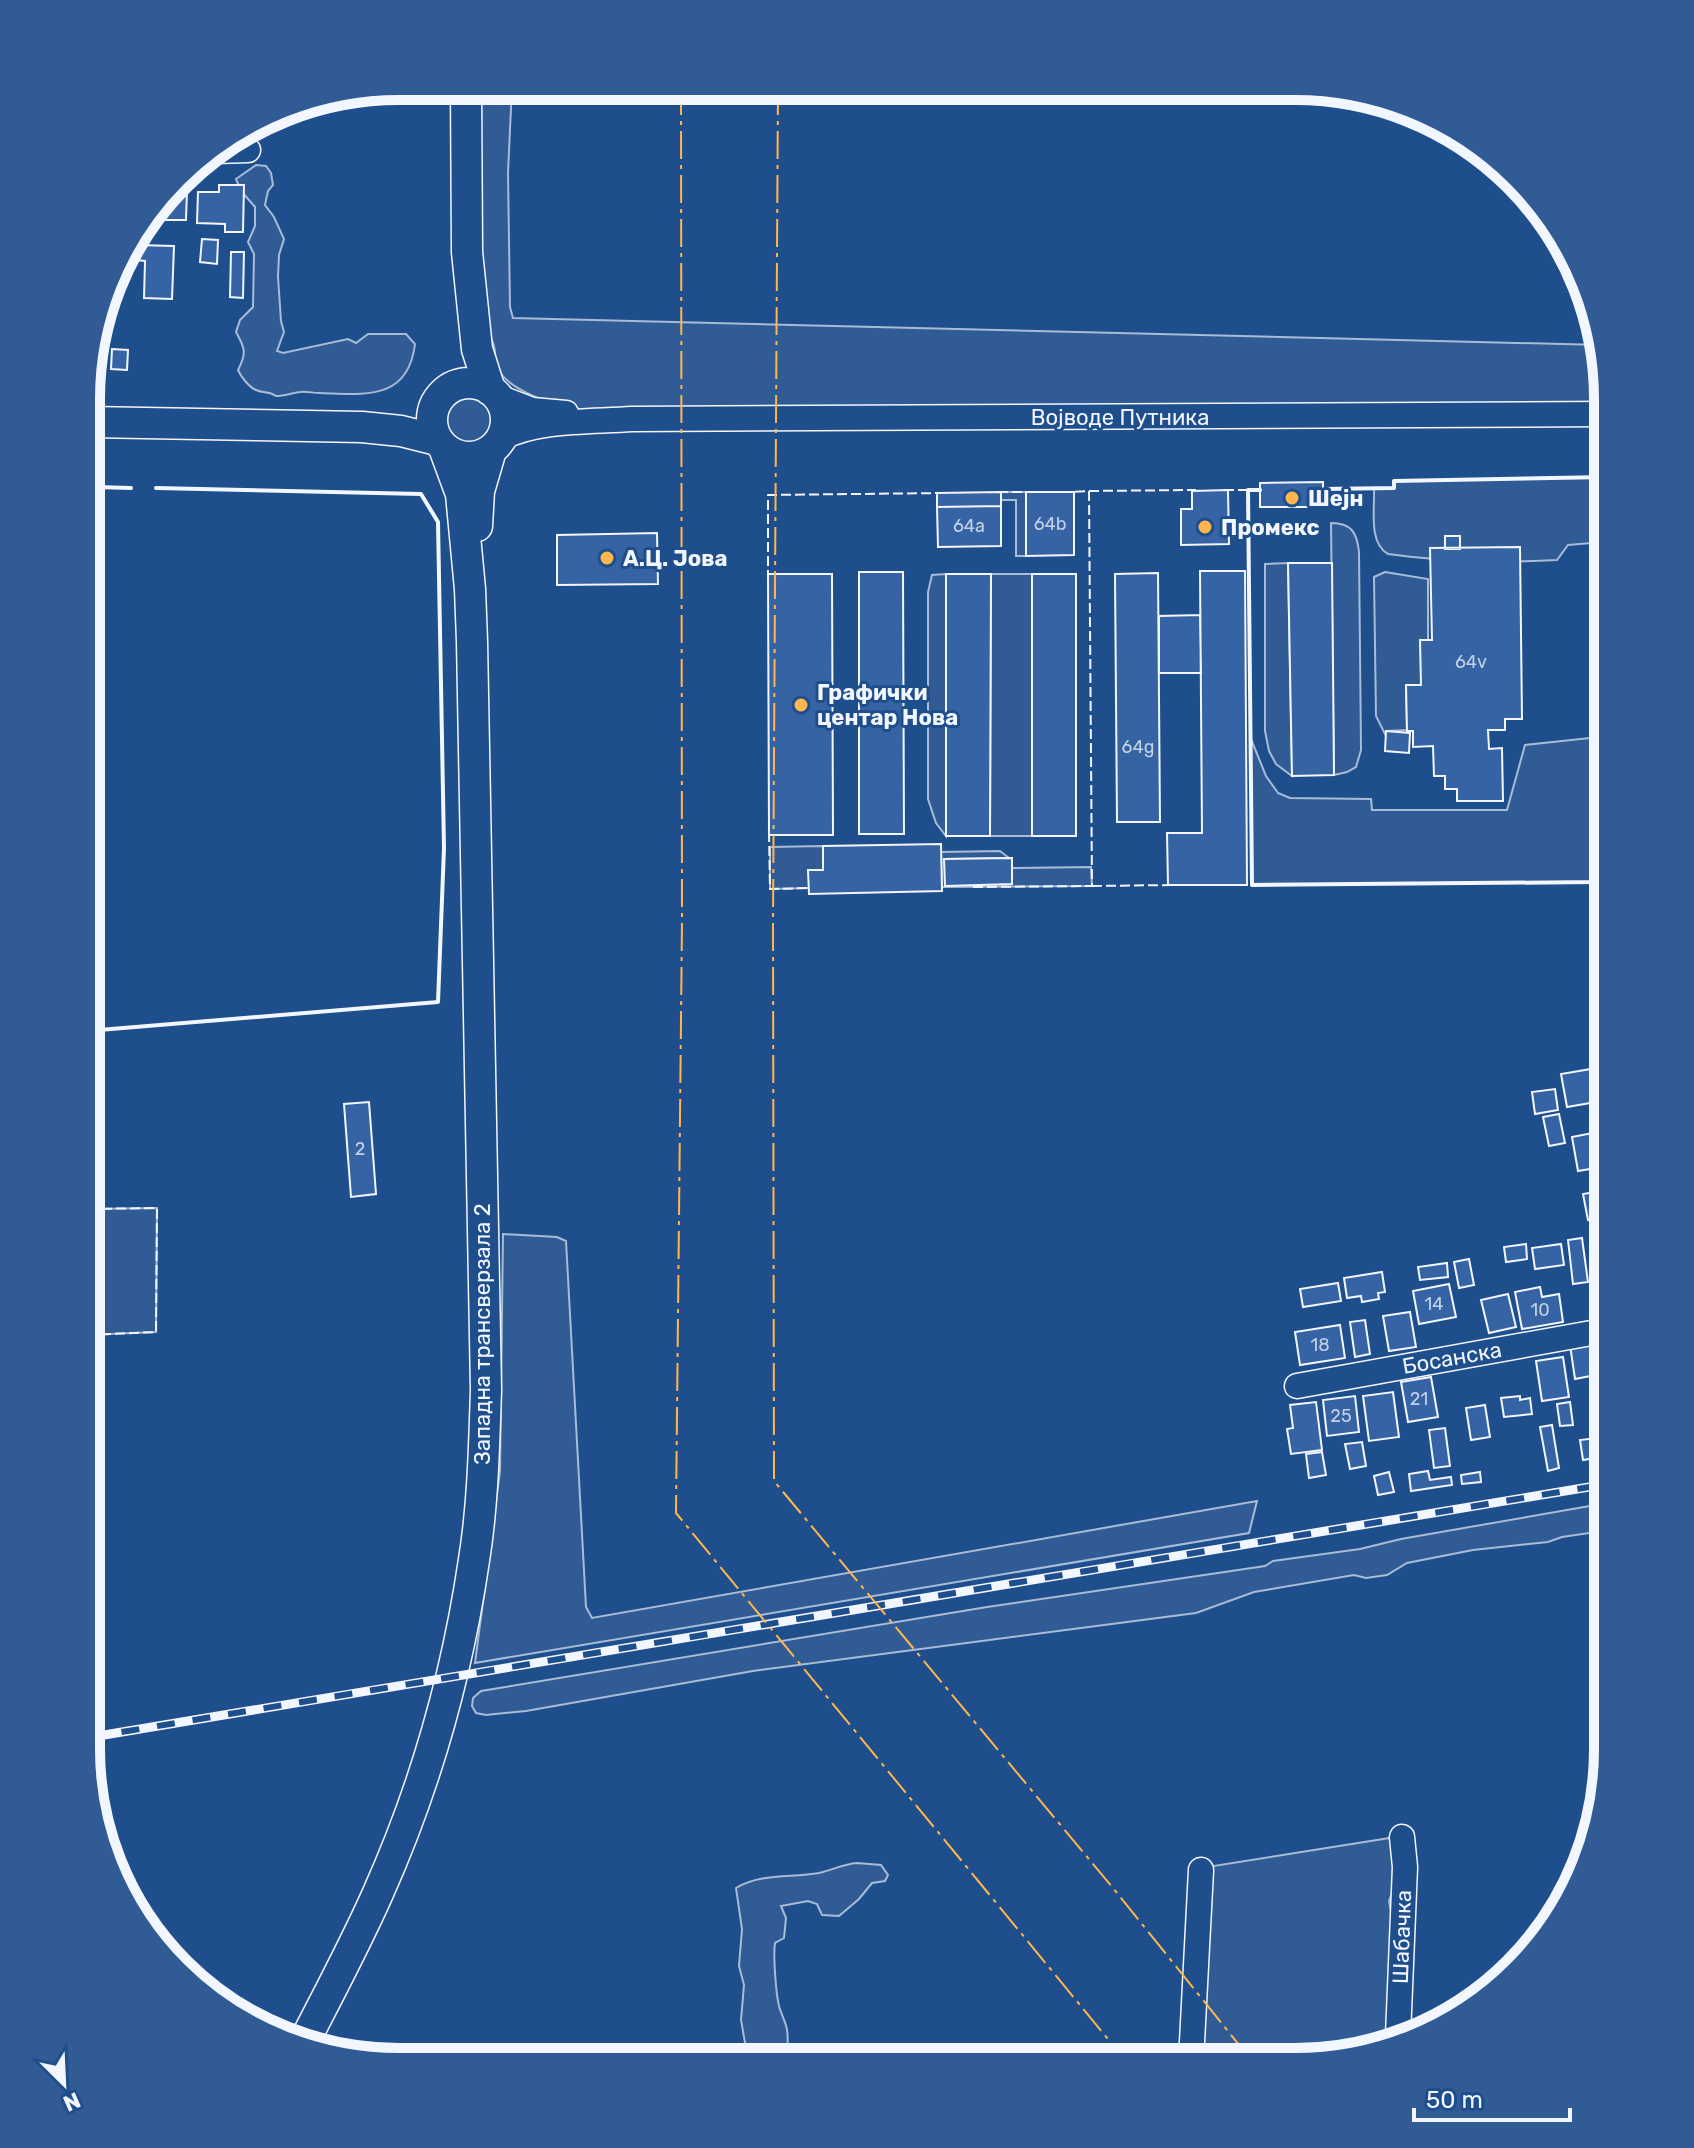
<svg xmlns="http://www.w3.org/2000/svg" width="1694" height="2148" font-family="Rubik,sans-serif">
<style>
.green{fill:#305b95;stroke:#a8bbd7;stroke-width:2}
.building{fill:#3563a3;stroke:#f2f6ff;stroke-width:2}
.lines{fill:none;stroke-linecap:round;stroke-linejoin:round}
.minor-casing{stroke:#f2f6ff;stroke-width:27}
.major-casing{stroke:#f2f6ff;stroke-width:33}
.minor{stroke:#1f4e8c;stroke-width:24}
.major{stroke:#1f4e8c;stroke-width:30}
.rail-casing{stroke:#f2f6ff;stroke-width:9}
.rail{stroke:#1f4e8c;stroke-width:6;stroke-dasharray:18;stroke-linecap:butt}
.fence{stroke:#f2f6ff;stroke-width:2;stroke-dasharray:10 4;stroke-linecap:butt}
.wall{stroke:#f2f6ff;stroke-width:4}
.power{stroke:#ffb74d;stroke-width:2;stroke-dasharray:28 6 4 6;stroke-linecap:butt}
.poi-dot{fill:#ffb74d;stroke:#1f4e8c;stroke-width:3}
.labels{text-anchor:middle;dominant-baseline:central;stroke-width:6;stroke-linejoin:round;paint-order:stroke}
.number-label{font-size:18px;fill:#c3d1e8}
.street-label{font-size:22px;fill:#f2f6ff;stroke:#1f4e8c}
.poi-label{font-size:22px;font-weight:bold;fill:#f2f6ff;stroke:#1f4e8c;text-anchor:start}
.rim{fill:none;stroke:#f2f6ff;stroke-width:10}
</style>
<rect width="100%" height="100%" fill="#1f4e8c"/>
<path class="green" d="M 477,86 L 512,86 L 508,173 L 510,307 L 513,318 L 1601,345 L 1608,410 L 573,410 C 552,404 499,388 496,362 C 494,345 496,343 483,329 Z
M 256,165 L 266,166 L 271,173 L 273,185 L 268,191 L 265,205 L 274,217 L 284,239 L 279,255 L 278,277 L 281,321 L 284,332 L 277,351 L 283,353 L 348,339 L 356,343 L 368,334 L 406,334 L 415,344 C 408,402 363,394 319,393 C 313,393 306,391 300,392 C 291,393 285,396 276,396 C 268,390 264,394 256,390 C 249,387 241,377 238,370 C 247,353 245,348 236,332 L 240,320 L 253,307 L 254,254 L 248,242 L 255,226 L 255,207 L 241,191 L 236,179 Z
M446 421a23 23 0 1 1 46 0a23 23 0 1 1-46 0Z
M 1607,477 L 1608,546 L 1603,556 L 1603,542 L 1568,545 L 1557,560 C 1501,563 1444,562 1388,554 C 1368,543 1375,508 1374,488 L 1394,488 L 1394,481 Z
M 1001,492 L 1026,492 L 1026,556 L 1016,556 L 1016,500 L 1001,500 Z
M 1331,523 C 1351,523 1357,532 1359,552 L 1361,750 L 1356,767 L 1347,772 L 1334,775 Z
M 1288,563 L 1292,776 L 1276,764 L 1269,751 L 1265,731 L 1265,564 Z
M 1385,572 L 1428,579 L 1428,640 L 1421,685 L 1406,685 L 1407,730 L 1387,731 L 1386,736 L 1376,716 L 1374,577 Z
M 946,574 L 946,836 L 936,823 L 928,799 L 928,592 L 932,575 Z
M 991,574 L 1032,574 L 1032,836 L 990,836 Z
M 1608,736 L 1608,764 L 1596,882 L 1252,885 L 1251,739 L 1266,776 L 1278,793 L 1290,798 L 1371,799 L 1372,810 L 1507,810 L 1525,745 Z
M 823,846 L 823,870 L 809,870 L 809,888 L 770,889 L 770,847 Z
M 1000,851 L 1009,858 L 945,859 L 945,885 L 1012,884 L 1012,868 L 1091,867 L 1092,886 L 942,887 L 941,852 Z
M 157,1208 L 156,1332 L 87,1335 L 87,1209 Z
M 503,1234 L 557,1237 L 566,1241 L 586,1607 L 592,1618 L 1257,1501 L 1249,1533 L 475,1663 L 500,1471 Z
M 1607,1503 L 1607,1530 L 1603,1531 L 1562,1537 L 1548,1542 L 1473,1550 L 1407,1563 L 1387,1575 L 1366,1578 L 1354,1575 L 1254,1592 L 1196,1613 L 753,1671 L 526,1711 L 486,1715 L 476,1713 L 472,1706 L 473,1698 L 481,1691 L 987,1607 L 1265,1566 L 1273,1561 L 1360,1549 L 1401,1539 Z
M 1396,1837 L 1395,1885 L 1389,1901 L 1394,1928 L 1390,2039 L 1315,2061 L 1198,2061 L 1207,1867 Z
M 857,1863 L 881,1865 L 888,1875 L 885,1881 L 872,1883 L 859,1899 L 839,1916 L 822,1915 L 817,1904 L 808,1901 L 781,1906 L 786,1918 L 784,1938 L 775,1943 C 773,1955 776,1994 779,2006 C 781,2014 786,2022 787,2030 C 789,2041 786,2050 789,2061 L 743,2061 L 747,2054 L 741,2020 L 744,1985 L 739,1966 L 742,1929 L 736,1888 C 761,1873 791,1878 819,1873 C 833,1870 843,1864 857,1863 Z"/>
<path class="building" d="M 219,185 L 244,185 L 243,232 L 225,232 L 225,224 L 197,223 L 198,192 L 219,192 Z
M 170,191 L 187,191 L 186,220 L 147,220 Z
M 202,239 L 218,240 L 217,264 L 200,262 Z
M 137,245 L 174,246 L 172,299 L 144,298 L 145,261 L 136,260 Z
M 231,252 L 244,252 L 243,298 L 230,297 Z
M 112,349 L 128,350 L 127,370 L 111,369 Z
M 1323,482 L 1323,507 L 1260,507 L 1260,483 Z
M 1228,490 L 1229,544 L 1181,545 L 1181,509 L 1192,509 L 1192,491 Z
M 1001,492 L 1001,506 L 937,507 L 937,493 Z
M 1026,492 L 1074,492 L 1074,555 L 1026,556 Z
M 1001,506 L 1001,546 L 938,547 L 937,507 Z
M 657,533 L 658,584 L 557,585 L 557,535 Z
M 1445,536 L 1460,536 L 1460,549 L 1445,549 Z
M 1520,547 L 1522,719 L 1505,719 L 1505,730 L 1488,730 L 1489,749 L 1502,748 L 1503,801 L 1457,801 L 1457,789 L 1445,789 L 1445,776 L 1434,776 L 1433,746 L 1413,747 L 1413,731 L 1407,731 L 1406,685 L 1421,685 L 1420,640 L 1432,640 L 1430,548 Z
M 1288,563 L 1332,563 L 1334,775 L 1292,776 Z
M 1200,571 L 1245,571 L 1247,885 L 1168,885 L 1167,833 L 1202,833 Z
M 859,572 L 903,572 L 904,834 L 859,834 Z
M 1158,573 L 1160,822 L 1117,822 L 1115,574 Z
M 768,574 L 832,574 L 833,835 L 769,835 Z
M 946,574 L 991,574 L 990,836 L 946,836 Z
M 1032,574 L 1076,574 L 1076,836 L 1032,836 Z
M 1200,615 L 1201,673 L 1159,673 L 1159,616 Z
M 1386,731 L 1410,733 L 1409,753 L 1385,751 Z
M 941,844 L 942,891 L 809,894 L 808,870 L 823,870 L 823,846 Z
M 1012,858 L 1012,884 L 945,886 L 944,859 Z
M 1597,1068 L 1602,1101 L 1567,1107 L 1561,1074 Z
M 1555,1089 L 1558,1110 L 1535,1114 L 1532,1092 Z
M 369,1102 L 376,1194 L 351,1197 L 344,1104 Z
M 1559,1114 L 1565,1143 L 1549,1146 L 1543,1117 Z
M 1608,1130 L 1608,1166 L 1578,1171 L 1572,1137 Z
M 1608,1190 L 1608,1217 L 1588,1220 L 1583,1194 Z
M 1582,1238 L 1588,1282 L 1573,1284 L 1568,1240 Z
M 1526,1244 L 1527,1259 L 1506,1262 L 1504,1247 Z
M 1561,1244 L 1564,1265 L 1535,1269 L 1532,1248 Z
M 1469,1259 L 1474,1285 L 1459,1288 L 1454,1262 Z
M 1447,1263 L 1448,1277 L 1420,1280 L 1418,1267 Z
M 1382,1272 L 1385,1292 L 1378,1293 L 1379,1299 L 1362,1302 L 1361,1296 L 1347,1298 L 1344,1278 Z
M 1608,1276 L 1608,1291 L 1598,1293 L 1596,1277 Z
M 1338,1283 L 1341,1301 L 1303,1307 L 1300,1289 Z
M 1449,1284 L 1456,1317 L 1419,1324 L 1413,1291 Z
M 1540,1287 L 1542,1297 L 1559,1294 L 1563,1322 L 1522,1329 L 1515,1292 Z
M 1508,1294 L 1516,1327 L 1489,1333 L 1481,1300 Z
M 1410,1312 L 1416,1347 L 1389,1351 L 1383,1316 Z
M 1365,1320 L 1370,1354 L 1355,1357 L 1350,1322 Z
M 1340,1325 L 1345,1358 L 1300,1365 L 1295,1332 Z
M 1601,1340 L 1606,1373 L 1575,1379 L 1570,1345 Z
M 1563,1357 L 1569,1397 L 1542,1401 L 1536,1361 Z
M 1431,1377 L 1438,1417 L 1408,1422 L 1401,1382 Z
M 1393,1392 L 1399,1437 L 1369,1441 L 1363,1396 Z
M 1355,1396 L 1359,1432 L 1327,1436 L 1323,1400 Z
M 1520,1396 L 1520,1400 L 1530,1398 L 1532,1414 L 1504,1417 L 1501,1398 Z
M 1316,1402 L 1322,1450 L 1291,1454 L 1287,1429 L 1293,1428 L 1290,1405 Z
M 1570,1402 L 1573,1425 L 1560,1426 L 1557,1404 Z
M 1485,1405 L 1490,1437 L 1471,1440 L 1466,1408 Z
M 1552,1425 L 1559,1468 L 1548,1471 L 1540,1427 Z
M 1445,1428 L 1450,1466 L 1434,1468 L 1429,1430 Z
M 1596,1438 L 1597,1446 L 1606,1445 L 1607,1456 L 1583,1460 L 1580,1440 Z
M 1362,1442 L 1366,1466 L 1350,1469 L 1345,1444 Z
M 1322,1452 L 1326,1475 L 1309,1478 L 1306,1454 Z
M 1428,1471 L 1430,1480 L 1451,1477 L 1452,1485 L 1411,1491 L 1409,1474 Z
M 1389,1472 L 1394,1492 L 1378,1495 L 1374,1476 Z
M 1480,1472 L 1481,1482 L 1462,1484 L 1461,1475 Z"/>
<g class="lines">
<defs>
<path id="minor" d="M 215,151 L 248,150
M 496,396 L 532,410 L 566,413
M 501,438 C 540,419 589,422 632,419 L 1608,414
M 1608,923 L 1608,876
M 1297,1386 L 1608,1330
M 1398,2036 L 1405,1867 L 1402,1837
M 1191,2061 L 1201,1870"/>
<path id="major" d="M 466,86 L 467,252 L 477,349 L 490,390
M432 420a37 37 0 1 1 74 0a37 37 0 1 1-74 0Z
M 89,422 L 362,427 L 401,431 L 437,440
M 477,526 L 479,491 L 491,450
M 302,2046 C 328,1995 355,1945 378,1893 C 425,1788 457,1675 474,1560 C 483,1504 484,1447 486,1390 L 472,641 L 470,589 L 461,494 L 444,448"/>
</defs>
<use href="#minor" class="minor-casing"/>
<use href="#major" class="major-casing"/>
<use href="#minor" class="minor"/>
<use href="#major" class="major"/>
<defs>
<path id="rail" d="M 86,1738 L 1607,1484"/>
</defs>
<use href="#rail" class="rail-casing"/>
<use href="#rail" class="rail"/>
<path class="fence" d="M 1224,490 L 1248,490
M 1089,491 L 1196,490
M 998,492 L 1030,492
M 768,580 L 768,495 L 942,493
M 769,832 L 770,889 L 809,888
M 1092,886 L 1172,885
M 973,887 L 1092,886 L 1089,491 L 1070,492
M 87,1335 L 156,1332 L 157,1208 L 87,1209"/>
<path class="wall" d="M 96,487 L 131,488
M 1323,489 L 1394,488 L 1394,481 L 1607,477 L 1608,499
M 1260,490 L 1248,490 L 1252,885 L 1596,882 L 1608,764
M 1608,591 C 1602,577 1601,560 1608,546
M 1608,731 L 1605,704 L 1608,700
M 87,1031 L 438,1002 L 444,848 L 438,522 L 421,494 L 156,488"/>
<path class="power" d="M 681,87 L 682,921 L 676,1513 L 1126,2061
M 778,87 L 773,923 L 774,1481 L 1113,1888 L 1252,2061"/>
</g>
<g class="poi-dot">
<circle cx="1292" cy="498" r="8"/>
<circle cx="1205" cy="527" r="8"/>
<circle cx="607" cy="558" r="8"/>
<circle cx="801" cy="705" r="8"/>
</g>
<g class="labels">
<g class="number-label">
<text x="1050" y="524">64b</text>
<text x="969" y="526">64a</text>
<text x="1471" y="662">64v</text>
<text x="1138" y="747">64g</text>
<text x="360" y="1149">2</text>
<text x="1434" y="1304">14</text>
<text x="1540" y="1310">10</text>
<text x="1320" y="1345">18</text>
<text x="1419" y="1399">21</text>
<text x="1341" y="1416">25</text>
</g>
<g class="street-label">
<text x="1120" y="417">Војводе Путника</text>
<text transform="translate(482 1334) rotate(-90)">Западна трансверзала 2</text>
<text transform="translate(1452 1358) rotate(-10)">Босанска</text>
<text transform="translate(1402 1937) rotate(-88)">Шабачка</text>
</g>
<g class="poi-label">
<text x="1308" y="498">Шејн</text>
<text x="1221" y="527">Промекс</text>
<text x="623" y="558">А.Ц. Јова</text>
<text x="817" y="692">Графички<tspan x="817" dy="25">центар Нова</tspan></text>
</g>
</g>
<path d="M0 0H1694V2148H0ZM399 100H1295A299 299 0 0 1 1594 399V1749A299 299 0 0 1 1295 2048H399A299 299 0 0 1 100 1749V399A299 299 0 0 1 399 100Z" fill="#305b95" fill-rule="evenodd"/>
<path class="rim" d="M399 100H1295A299 299 0 0 1 1594 399V1749A299 299 0 0 1 1295 2048H399A299 299 0 0 1 100 1749V399A299 299 0 0 1 399 100Z"/>
<g transform="translate(64 2084) rotate(156)" stroke="#1f4e8c" stroke-width="6" paint-order="stroke">
<path d="M0-6L14 30L0 20L-14 30Z" fill="#f2f6ff"/>
<text y="-12" font-size="22" font-weight="bold" text-anchor="middle" fill="#f2f6ff">N</text>
</g>
<path d="M1414 2108v12h156v-12" fill="none" stroke="#f2f6ff" stroke-width="4"/>
<text x="1426" y="2108" font-size="24" fill="#f2f6ff" stroke="#1f4e8c" stroke-width="6" paint-order="stroke">50 m</text>
</svg>
